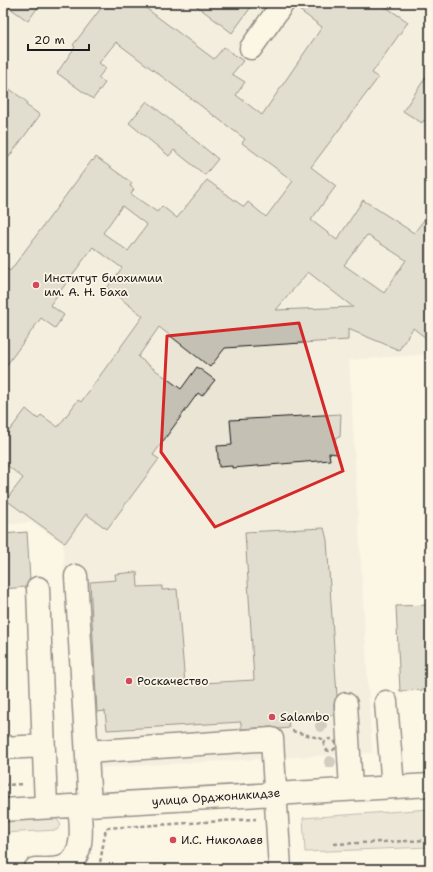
<svg xmlns="http://www.w3.org/2000/svg" width="433" height="872" font-family="'Shantell Sans',sans-serif">
<style>
.built{fill:#ebe5d6}
.green{fill:#dbd5c8;stroke:#7c7872}
.building{fill:#c4c0b3;stroke:#1c1c1c;fill-rule:evenodd}
.lines{fill:none;stroke-linecap:round;stroke-linejoin:round}
.minor-casing{stroke:#1c1c1c;stroke-width:25}
.path{stroke:#1c1c1c;stroke-width:2.5;stroke-dasharray:4 3;stroke-linecap:butt}
.minor{stroke:#fcf5e5;stroke-width:22}
.tree{fill:#a09c93}
.marked{fill:none;stroke:#d62828;stroke-width:3;stroke-linejoin:round}
.poi-dot{fill:#d1495b;stroke:#fcf5e5;stroke-width:1.5}
.labels{text-anchor:middle;dominant-baseline:central;stroke-width:3.5;stroke-linejoin:round;paint-order:stroke}
.poi-label{font-size:12px;fill:#1c1c1c;stroke:#fcf5e5;text-anchor:start}
.street-label{font-size:12px;fill:#1c1c1c;stroke:#fcf5e5}
</style>
<rect width="100%" height="100%" fill="#fcf5e5"/>
<filter id="ink" filterUnits="userSpaceOnUse"><feTurbulence type="fractalNoise" baseFrequency=".025" numOctaves="2"/><feDisplacementMap in="SourceGraphic" scale="8" xChannelSelector="R" yChannelSelector="G"/><feConvolveMatrix kernelMatrix="1 2 1 2 8 2 1 2 1" color-interpolation-filters="sRGB"/></filter>
<g filter="url(#ink)">
<path class="built" d="M 3,3 L 430,3 L 430,354 L 349,360 L 372,753 L 74,769 L 63,543 L 31,522 L 3,525 Z"/>
<path class="green" d="M 430,809 L 430,847 L 305,852 L 303,818 Z
M 56,818 L 61,825 L 57,830 L 3,833 L 3,821 Z"/>
<path class="building" d="M 3,3 L 41,3 L 28,21 Z
M 105,3 L 139,3 L 214,59 L 224,47 L 243,61 L 232,74 L 245,82 L 236,95 L 262,115 L 322,27 L 295,7 L 295,3 L 380,3 L 408,22 L 372,73 L 378,78 L 311,167 L 336,186 L 311,220 L 337,240 L 363,200 L 414,233 L 430,212 L 430,341 L 413,328 L 399,350 L 348,329 L 348,340 L 225,348 L 210,367 L 159,327 L 138,357 L 181,389 L 197,367 L 215,380 L 202,396 L 198,393 L 153,455 L 159,459 L 107,529 L 86,514 L 65,543 L 6,500 L 23,478 L 3,462 L 3,439 L 26,409 L 38,419 L 41,415 L 58,427 L 78,400 L 81,402 L 143,316 L 107,288 L 122,268 L 93,247 L 50,305 L 64,315 L 55,328 L 41,318 L 3,370 L 3,266 L 10,271 L 92,160 L 93,161 L 96,157 L 132,183 L 130,186 L 134,189 L 131,194 L 157,212 L 162,206 L 177,218 L 207,180 L 244,207 L 248,202 L 266,217 L 293,181 L 242,143 L 245,139 L 116,42 L 99,63 L 106,68 L 98,78 L 105,83 L 93,99 L 57,73 L 75,47 L 73,45 ZM 122,206 L 147,225 L 128,251 L 103,233 ZM 367,235 L 406,260 L 384,293 L 344,265 ZM 308,272 L 353,307 L 276,310 Z
M 193,3 L 254,3 L 232,33 Z
M 430,71 L 430,124 L 424,120 L 422,123 L 403,111 Z
M 3,84 L 27,102 L 26,105 L 40,115 L 3,165 Z
M 147,101 L 218,159 L 205,175 L 174,150 L 169,156 L 129,123 Z
M 341,414 L 340,437 L 335,438 L 337,454 L 329,453 L 330,460 L 232,468 L 232,466 L 219,467 L 217,446 L 232,445 L 230,420 Z
M 324,528 L 327,540 L 337,696 L 334,704 L 334,715 L 288,718 L 289,728 L 278,729 L 271,727 L 241,729 L 241,722 L 107,730 L 105,711 L 97,712 L 90,582 L 116,580 L 115,574 L 137,572 L 138,587 L 162,586 L 162,590 L 177,589 L 185,684 L 254,680 L 245,532 Z
M 27,532 L 30,579 L 26,587 L 3,589 L 3,534 Z
M 430,605 L 430,690 L 400,691 L 396,606 Z"/>
<g class="lines">
<defs>
<path id="minor" d="M 251,48 L 283,3
M 76,576 L 90,805
M 38,588 L 46,807
M 386,702 L 393,787
M 346,704 L 351,789
M 3,748 L 43,746
M 87,752 L 272,739 L 280,869
M 3,810 L 430,785
M 35,869 C 43,869 55,870 63,867 C 86,859 81,824 79,806"/>
</defs>
<use href="#minor" class="minor-casing"/>
<path class="path" d="M 292,731 L 326,740
M324 745a6 6 0 1 1 12 0a6 6 0 1 1-12 0Z
M 3,785 L 24,784
M 334,844 L 430,840
M 99,869 L 106,828 L 256,819"/>
<use href="#minor" class="minor"/>
</g>
<g class="tree">
<circle cx="321" cy="726" r="6"/>
<circle cx="330" cy="762" r="6"/>
</g>
</g>
<path d="M0 0H433V872H0ZM 299,323 L 343,471 L 215,527 L 161,452 L 167,336 Z" fill="#fcf5e5" fill-opacity=".55" fill-rule="evenodd"/>
<path class="marked" d="M 299,323 L 343,471 L 215,527 L 161,452 L 167,336 Z"/>
<g class="poi-dot">
<circle cx="36" cy="285" r="4"/>
<circle cx="129" cy="681" r="4"/>
<circle cx="272" cy="717" r="4"/>
<circle cx="173" cy="840" r="4"/>
</g>
<g class="labels">
<g class="poi-label">
<text x="44" y="278">Институт биохимии<tspan x="44" dy="14">им. А. Н. Баха</tspan></text>
<text x="137" y="681">Роскачество</text>
<text x="280" y="717">Salambo</text>
<text x="181" y="840">И.С. Николаев</text>
</g>
<g class="street-label">
<text transform="translate(216 797) rotate(-4)">улица Орджоникидзе</text>
</g>
</g>
<rect width="433" height="872" fill="none" stroke="#fcf5e5" stroke-width="16"/>
<rect x="8" y="8" width="417" height="856" fill="none" stroke="#1c1c1c" stroke-width="1.5" filter="url(#ink)"/>
<path d="M28 44v6h61v-6" fill="none" stroke="#1c1c1c" stroke-width="2"/>
<text x="34" y="44" font-size="12" fill="#1c1c1c" stroke="#fcf5e5" stroke-width="3" paint-order="stroke">20 m</text>
</svg>
